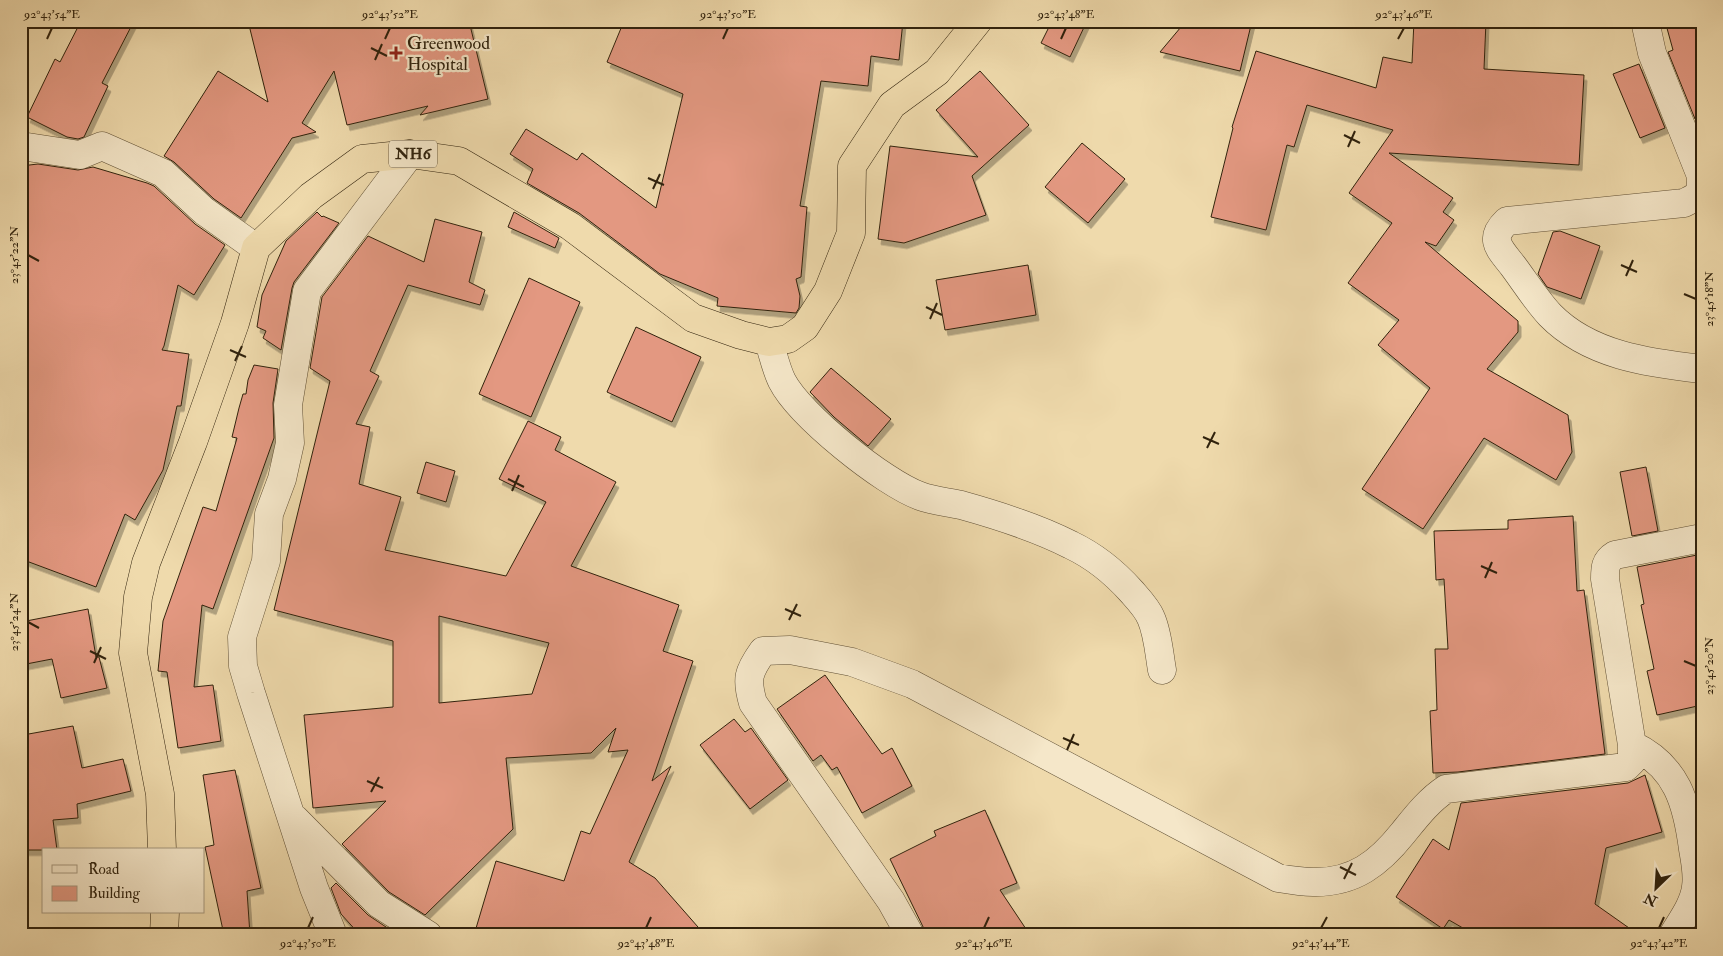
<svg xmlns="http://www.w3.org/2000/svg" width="1723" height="956" font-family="'IM FELL Double Pica',serif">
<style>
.building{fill:#e39881;stroke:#30220d;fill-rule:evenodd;filter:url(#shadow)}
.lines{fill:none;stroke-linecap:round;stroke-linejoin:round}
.minor-casing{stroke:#605035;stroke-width:29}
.highway-casing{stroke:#30220d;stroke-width:29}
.minor{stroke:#f5e7c9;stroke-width:28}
.highway{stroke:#efdaac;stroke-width:28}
.ticks{fill:none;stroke:#30220d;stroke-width:2}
.poi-dot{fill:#8f2418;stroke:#f5e7c9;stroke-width:2}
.labels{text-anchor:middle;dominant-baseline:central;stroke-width:4.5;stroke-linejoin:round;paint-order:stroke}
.shield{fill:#f5e7c9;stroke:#6b5d45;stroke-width:1}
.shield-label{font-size:16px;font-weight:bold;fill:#30220d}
.poi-label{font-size:18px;fill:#30220d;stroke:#f5e7c9;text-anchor:start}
.neatline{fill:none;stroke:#30220d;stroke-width:2}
.ticks-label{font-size:12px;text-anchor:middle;fill:#30220d}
</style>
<defs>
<filter id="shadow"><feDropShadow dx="3" dy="5.5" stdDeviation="0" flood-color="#0004"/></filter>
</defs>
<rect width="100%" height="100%" fill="#efdaac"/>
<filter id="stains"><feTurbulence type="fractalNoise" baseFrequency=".004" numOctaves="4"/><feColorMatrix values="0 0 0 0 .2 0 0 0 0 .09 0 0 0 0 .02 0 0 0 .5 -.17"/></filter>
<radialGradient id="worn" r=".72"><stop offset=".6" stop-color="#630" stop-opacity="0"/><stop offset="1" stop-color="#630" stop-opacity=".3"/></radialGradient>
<path class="building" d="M 81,21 L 134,21 L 102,83 L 108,86 L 84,137 L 78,139 L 67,137 L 27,117 L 55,59 L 60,62 Z
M 248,21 L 469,21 L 488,99 L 420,115 L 428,106 L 347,125 L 334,71 L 302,123 L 316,132 L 292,138 L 241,218 L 214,199 L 174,162 L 164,156 L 218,71 L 268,102 Z
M 624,21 L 903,21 L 899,60 L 871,56 L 868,86 L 821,81 L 800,206 L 807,207 L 801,277 L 796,279 L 800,296 L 799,308 L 796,313 L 717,306 L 718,298 L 660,274 L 579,213 L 527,183 L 533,169 L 510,154 L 526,129 L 577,160 L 582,153 L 656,208 L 683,94 L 607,62 Z
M 1052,21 L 1087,21 L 1070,57 L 1041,43 Z
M 1186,21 L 1252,21 L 1240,71 L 1160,52 Z
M 1414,21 L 1486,21 L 1484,69 L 1584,75 L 1579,165 L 1389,153 L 1453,198 L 1443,212 L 1454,220 L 1436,246 L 1425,242 L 1518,321 L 1518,332 L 1487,369 L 1568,415 L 1572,452 L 1556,480 L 1484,438 L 1423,529 L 1362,489 L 1430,388 L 1378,345 L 1399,320 L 1348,283 L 1392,223 L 1349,193 L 1393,130 L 1307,105 L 1294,147 L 1287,145 L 1266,230 L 1211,217 L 1233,128 L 1232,127 L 1256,51 L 1376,88 L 1383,57 L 1412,63 Z
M 1665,21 L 1702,21 L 1702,118 L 1695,119 L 1668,52 L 1673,50 Z
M 1639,64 L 1665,128 L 1640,138 L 1613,74 Z
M 980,71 L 1029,125 L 972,176 L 986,215 L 904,243 L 878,239 L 890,146 L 978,157 L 936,110 Z
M 1082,143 L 1125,179 L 1088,223 L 1045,187 Z
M 38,164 L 78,170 L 93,167 L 147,183 L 154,186 L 195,224 L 225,245 L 194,295 L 178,285 L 164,346 L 162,350 L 189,354 L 181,406 L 177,406 L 163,470 L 135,520 L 125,514 L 96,587 L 21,559 L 21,166 Z
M 317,212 L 322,217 L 323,216 L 339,223 L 294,282 L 292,288 L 281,350 L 263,338 L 266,331 L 257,327 L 262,295 L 286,241 Z
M 514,212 L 559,238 L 555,248 L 508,227 Z
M 435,219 L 482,232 L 469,282 L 485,290 L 480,305 L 408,285 L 370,371 L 379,376 L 356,424 L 370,427 L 359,484 L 401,497 L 385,550 L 506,576 L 546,502 L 499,479 L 528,421 L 561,437 L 555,450 L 616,482 L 571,566 L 679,605 L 663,651 L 693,661 L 652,781 L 671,766 L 629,862 L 655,878 L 705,935 L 474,935 L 496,861 L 564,881 L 581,831 L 590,834 L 628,750 L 608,752 L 616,728 L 591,753 L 506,758 L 513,829 L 425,915 L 389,892 L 342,844 L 386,801 L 313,808 L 304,715 L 393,707 L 393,641 L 274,610 L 330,381 L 310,368 L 322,297 L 368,236 L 424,262 ZM 439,616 L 549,643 L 532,694 L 439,703 Z
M 1560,231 L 1600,246 L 1581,299 L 1547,287 L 1538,274 L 1553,232 Z
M 1028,265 L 1036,315 L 945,330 L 936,280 Z
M 529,278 L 580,302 L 531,417 L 479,394 Z
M 636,327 L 701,357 L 672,422 L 607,392 Z
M 254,365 L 278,369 L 273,403 L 274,438 L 213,609 L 202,605 L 194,687 L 213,685 L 221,741 L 178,748 L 167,672 L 158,671 L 163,621 L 203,507 L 216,511 L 237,438 L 232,437 L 239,408 L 243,394 L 246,394 L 248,380 Z
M 831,368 L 891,419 L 868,446 L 834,417 L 810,392 Z
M 426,462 L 455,471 L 446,502 L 417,493 Z
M 1646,467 L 1658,531 L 1632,536 L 1620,472 Z
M 1573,516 L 1577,591 L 1584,590 L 1605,754 L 1458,772 L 1433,773 L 1430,711 L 1437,710 L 1435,649 L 1448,649 L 1444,579 L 1436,580 L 1434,531 L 1508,529 L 1508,520 Z
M 1702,554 L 1702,705 L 1657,715 L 1647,671 L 1654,669 L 1641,605 L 1644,604 L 1637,567 Z
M 88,609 L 96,657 L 99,657 L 107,688 L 61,698 L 52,659 L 21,665 L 21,622 Z
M 825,675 L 882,754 L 892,748 L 912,786 L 862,813 L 837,767 L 832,770 L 821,755 L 813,761 L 777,709 Z
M 734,719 L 745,732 L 751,728 L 788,780 L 750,809 L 700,745 Z
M 73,726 L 82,768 L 123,759 L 131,791 L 77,804 L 78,818 L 53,820 L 57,850 L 21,850 L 21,757 L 28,755 L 23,735 Z
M 235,770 L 261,888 L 247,891 L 250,935 L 224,935 L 205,847 L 214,845 L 203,775 Z
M 1645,775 L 1662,832 L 1606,848 L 1595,904 L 1639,935 L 1475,935 L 1449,920 L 1443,929 L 1396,897 L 1433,839 L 1449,850 L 1461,803 L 1628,783 Z
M 985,810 L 1017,883 L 1000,890 L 1030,935 L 927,935 L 890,859 L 936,836 L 934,831 Z
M 336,883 L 368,915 L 398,935 L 360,935 L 341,914 L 331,888 Z"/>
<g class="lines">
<defs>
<path id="minor" d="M 1645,21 L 1652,53 L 1701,176 C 1701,194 1700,195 1684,203 L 1507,221 C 1488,239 1499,248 1513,266 C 1525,282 1536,300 1550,315 C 1589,355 1648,363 1702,369
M 21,146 L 80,155 L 102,146 L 163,173 L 204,211 L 256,248
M 769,342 C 773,354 776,369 782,381 C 800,416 884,483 920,496 C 933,501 948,502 961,505 C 997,515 1038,528 1071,545 C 1094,556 1114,572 1131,591 C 1138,599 1147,608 1151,618 C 1158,634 1159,653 1162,670
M 1632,745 C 1677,766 1687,803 1693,849 C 1695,861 1698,874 1696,887 C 1694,904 1682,920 1673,935
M 295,819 L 379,904 L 428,935
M 333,935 L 314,888 L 251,693 L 243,666 L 242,637 L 266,561 L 269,514 L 282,479 L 290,443 L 288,405 L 307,291 L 410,154
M 910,935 L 891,901 L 753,703 C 746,679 748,672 763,651 L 790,650 L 852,662 L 912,684 L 1278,878 C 1290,880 1302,882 1313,882 C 1354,883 1379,863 1403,833 C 1416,817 1429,800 1446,789 L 1626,767 L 1632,761 L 1632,745 L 1605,579 C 1605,568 1605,561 1615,555 L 1702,538"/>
<path id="highway" d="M 162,850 L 160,794 L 133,653 L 138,597 L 146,563 L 193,442 L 235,323 L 256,248 L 311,196 L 362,159 L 410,154 L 459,161 L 570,226 L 693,318 L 741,335 L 769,342 L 788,339 L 805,327 L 828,291 L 851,233 L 852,166 L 892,105 L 937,72 L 978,21
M 164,935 L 165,912"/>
</defs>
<use href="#minor" class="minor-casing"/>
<use href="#highway" class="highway-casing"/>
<use href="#minor" class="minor"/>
<use href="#highway" class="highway"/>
</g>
<path class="ticks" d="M 47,39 L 52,28M 385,39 L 390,28M 723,39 L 728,28M 1061,39 L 1066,28M 1398,39 L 1404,28M 371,48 L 387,56M 375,60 L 382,44M 1344,135 L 1360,143M 1348,147 L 1355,131M 648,178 L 664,185M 653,189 L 660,174M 28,255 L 39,261M 1621,265 L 1637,272M 1626,276 L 1633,260M 1684,294 L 1696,299M 926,307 L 942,315M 930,319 L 937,303M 230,350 L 246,357M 235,361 L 242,346M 1203,437 L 1219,444M 1207,448 L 1215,432M 508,479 L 524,487M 512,491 L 519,475M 1481,566 L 1497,573M 1485,578 L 1492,562M 785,609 L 801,616M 789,620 L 797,604M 28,622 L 39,628M 90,651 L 106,659M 1684,661 L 1696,666M 94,663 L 101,647M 1063,738 L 1079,745M 1067,750 L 1074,734M 367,781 L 383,788M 371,792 L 379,777M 1340,867 L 1356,875M 1344,879 L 1352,863M 308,928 L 313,917M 646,928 L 651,917M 984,928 L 989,917M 1321,928 L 1327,917M 1659,928 L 1664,917"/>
<path class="poi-dot" d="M393.5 45.5h5v5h5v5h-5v5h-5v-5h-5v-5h5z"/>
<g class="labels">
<rect class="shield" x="389" y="140.5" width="48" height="27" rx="4"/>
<g class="shield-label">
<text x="413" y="154">NH6</text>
</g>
<g class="poi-label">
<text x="407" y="43">Greenwood<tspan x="407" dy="21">Hospital</tspan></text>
</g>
</g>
<rect width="1723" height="956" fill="none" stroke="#efdaac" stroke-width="55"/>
<rect x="42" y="848" width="162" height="65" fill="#f5e7c9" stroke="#a6987e"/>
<rect x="52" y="865" width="25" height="8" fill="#f5e7c9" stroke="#a6987e"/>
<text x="88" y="874" font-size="15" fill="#30220d">Road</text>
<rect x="52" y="886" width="25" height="15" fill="#e39881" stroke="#a6987e"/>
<text x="88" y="898" font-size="15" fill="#30220d">Building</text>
<g transform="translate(1656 888) rotate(205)" stroke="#f5e7c9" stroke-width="4" paint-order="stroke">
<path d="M0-4L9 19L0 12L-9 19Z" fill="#30220d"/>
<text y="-8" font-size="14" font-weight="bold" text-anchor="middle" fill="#30220d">N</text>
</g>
<rect x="28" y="28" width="1668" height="900" class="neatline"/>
<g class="ticks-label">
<text x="52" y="18">92°43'54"E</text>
<text x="390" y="18">92°43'52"E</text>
<text x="728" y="18">92°43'50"E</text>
<text x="1066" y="18">92°43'48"E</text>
<text x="1404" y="18">92°43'46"E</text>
<text transform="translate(14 255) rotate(-90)" y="4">23°45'22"N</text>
<text transform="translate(1709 299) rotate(-90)" y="4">23°45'18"N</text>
<text transform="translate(14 622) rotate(-90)" y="4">23°45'24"N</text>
<text transform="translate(1709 666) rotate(-90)" y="4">23°45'20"N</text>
<text x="308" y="947">92°43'50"E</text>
<text x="646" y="947">92°43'48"E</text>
<text x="984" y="947">92°43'46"E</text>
<text x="1321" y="947">92°43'44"E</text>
<text x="1659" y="947">92°43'42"E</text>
</g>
<rect width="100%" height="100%" filter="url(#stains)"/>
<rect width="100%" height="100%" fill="url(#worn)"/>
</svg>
